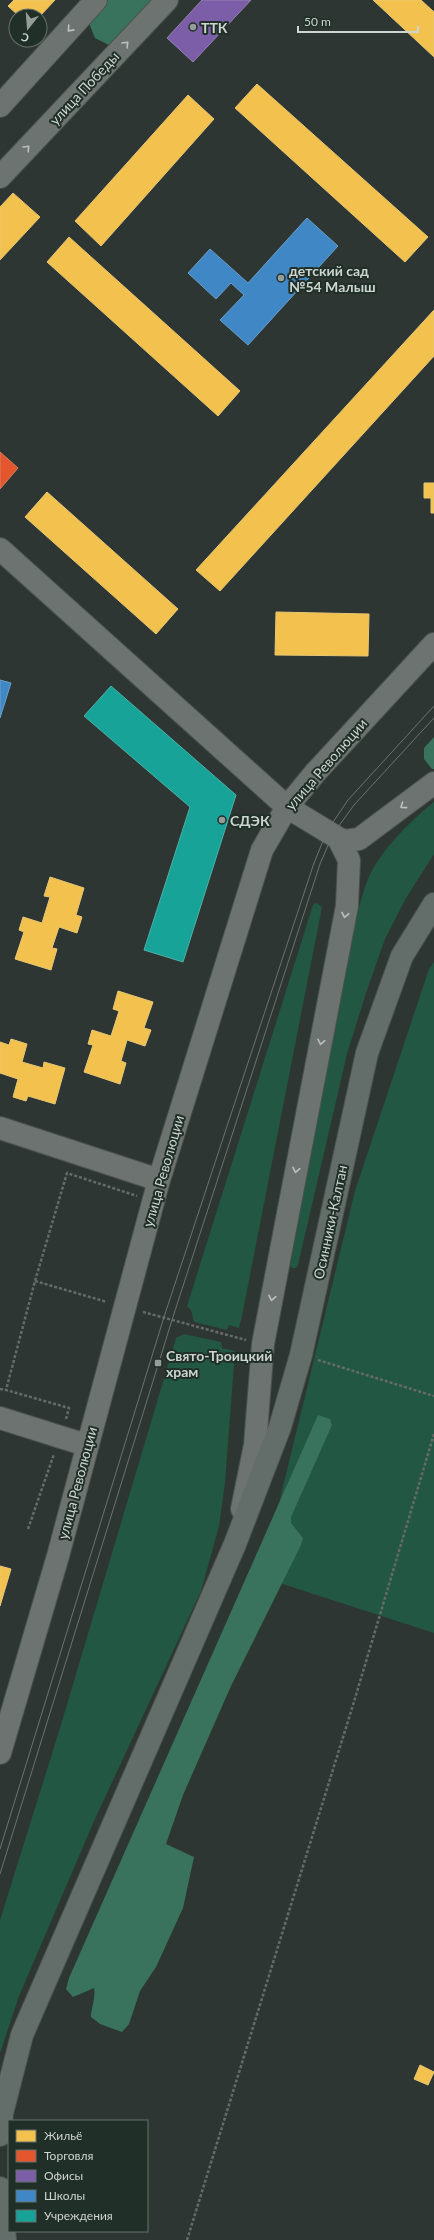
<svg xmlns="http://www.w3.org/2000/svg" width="434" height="2240" font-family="Lato,sans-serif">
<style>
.green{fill:#225743}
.forest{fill:#39735d}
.homes{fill:#f2c14e;stroke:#e7c775}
.shops{fill:#e4572e;stroke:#dd7d5f}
.offices{fill:#7b5ea7;stroke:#9482b4}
.schools{fill:#3f88c5;stroke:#6a9fc9}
.public{fill:#17a398;stroke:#4eb2a9}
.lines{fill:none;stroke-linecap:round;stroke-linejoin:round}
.minor-casing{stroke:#4b524e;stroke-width:24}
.major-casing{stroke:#4b524e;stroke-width:24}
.path{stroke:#666b69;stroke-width:2.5;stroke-dasharray:3 2;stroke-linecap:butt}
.minor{stroke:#6d7370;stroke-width:22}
.major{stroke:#636e6a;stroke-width:22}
.tram{stroke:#6c726f;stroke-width:1}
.oneway{stroke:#bac1be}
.poi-dot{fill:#959d9a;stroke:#212f29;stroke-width:1.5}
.labels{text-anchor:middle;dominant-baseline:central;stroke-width:4;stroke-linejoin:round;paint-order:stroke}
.poi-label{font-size:14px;font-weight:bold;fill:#cdd5d1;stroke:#212f29;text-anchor:start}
.street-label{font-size:14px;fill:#cdd5d1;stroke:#212f29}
</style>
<rect width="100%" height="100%" fill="#2e3633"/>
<path class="green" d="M 434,802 L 434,854 L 406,898 L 385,939 L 366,993 L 347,1054 L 298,1265 L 296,1268 L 292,1268 L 290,1266 L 348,957 C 354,931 358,904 368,879 C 380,851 410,821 434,802 Z
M 316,903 L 322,907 L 242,1316 L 239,1328 L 229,1325 L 227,1330 L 194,1322 L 191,1310 L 187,1306 L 313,905 Z
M 434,962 L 434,1633 L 261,1577 L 355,1191 L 429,969 Z
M 184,1334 L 221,1342 L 222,1348 L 235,1351 L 225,1483 L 219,1526 L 201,1591 L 94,1821 L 19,1996 L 0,2053 L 0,1920 L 60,1728 L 176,1338 Z"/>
<path class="forest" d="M 104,0 L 160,0 L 118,41 L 109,45 L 95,38 L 89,23 Z
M 434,737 L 434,769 L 432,769 L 424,759 L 424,748 Z
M 318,1415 L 330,1419 L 332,1425 L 291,1517 L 291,1523 L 303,1538 L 301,1545 L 231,1686 L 183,1795 L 166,1844 L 194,1857 L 183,1908 L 156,1967 L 140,1991 L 129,2024 L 122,2032 L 100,2024 L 91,2017 C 91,2007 96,1998 94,1988 L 73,1997 L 66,1989 L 69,1978 Z"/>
<path class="homes" d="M 14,0 L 55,0 L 40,16 L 19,16 L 8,6 Z
M 373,0 L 421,0 L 434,12 L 434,57 Z
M 257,84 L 428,237 L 405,262 L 235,108 Z
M 188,95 L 214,119 L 101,246 L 75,221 Z
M 13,193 L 40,217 L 0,260 L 0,207 Z
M 69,237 L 240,391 L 218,416 L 47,262 Z
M 434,310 L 434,356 L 220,591 L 196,570 Z
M 424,483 L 434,483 L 434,513 L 431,513 L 431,498 L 424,498 Z
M 47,492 L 178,609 L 156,634 L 25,517 Z
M 276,612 L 369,614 L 368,656 L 275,655 Z
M 50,877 L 84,888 L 76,915 L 82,917 L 77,933 L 59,927 L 52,948 L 57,949 L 51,970 L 15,959 L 24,932 L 19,930 L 23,917 L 42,923 L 50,897 L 44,896 Z
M 118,991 L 153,1002 L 144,1028 L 151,1030 L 145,1046 L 127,1040 L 121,1061 L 126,1063 L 120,1084 L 84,1072 L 93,1045 L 88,1044 L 92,1030 L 111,1036 L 119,1011 L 113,1009 Z
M 11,1039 L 27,1044 L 22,1062 L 43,1068 L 44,1062 L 65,1068 L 55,1104 L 28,1096 L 26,1101 L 13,1097 L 18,1079 L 0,1073 L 0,1042 L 9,1045 Z
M 0,1566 L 11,1569 L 0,1606 Z
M 420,2065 L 434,2072 L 428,2085 L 414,2079 Z"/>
<path class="shops" d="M 0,452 L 18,468 L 0,489 Z"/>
<path class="offices" d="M 202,0 L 251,0 L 193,62 L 167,38 Z"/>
<path class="schools" d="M 307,218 L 338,246 L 248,345 L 220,320 L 244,295 L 231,283 L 216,299 L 188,273 L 210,249 L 248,283 Z
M 0,680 L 11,683 L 0,718 Z"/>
<path class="public" d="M 111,686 L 236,795 L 183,962 L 144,950 L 190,807 L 84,716 Z"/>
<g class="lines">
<defs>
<path id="minor" d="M 0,106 L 96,0
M 0,177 L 167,0
M 0,549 L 287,807 L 338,838
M 0,1128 L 159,1180
M 0,1418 L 86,1445
M 242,1509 L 255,1445 L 263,1344 L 347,906 L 349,860 L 338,838 L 345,841 L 359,839 L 434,783
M 0,1753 L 58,1556 L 159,1180 L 262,850 L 287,807 L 315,773 L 434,644"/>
<path id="major" d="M 0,2135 L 2,2113 L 22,2035 L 235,1544 L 280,1427 L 301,1355 L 367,1053 L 402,956 L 434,904
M 0,2188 L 5,2240"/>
</defs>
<use href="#minor" class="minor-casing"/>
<use href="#major" class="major-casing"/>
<path class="path" d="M 35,1281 L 107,1302
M 143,1312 L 246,1340
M 318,1360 L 434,1396
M 0,1389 L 6,1390
M 66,1419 L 69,1408 L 6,1390 L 35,1281 L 67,1173 L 137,1196
M 28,1529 L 54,1454
M 187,2240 L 353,1705 L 434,1434"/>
<use href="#minor" class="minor"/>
<use href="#major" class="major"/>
<path class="tram" d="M 0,1849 L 164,1317 L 314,863 L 327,831 L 348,800 L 434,706
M 0,1874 L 172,1320 L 320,864 L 333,834 L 354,805 L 434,718"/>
</g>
<defs><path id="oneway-chevron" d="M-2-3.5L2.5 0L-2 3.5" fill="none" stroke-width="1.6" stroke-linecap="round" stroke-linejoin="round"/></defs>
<g class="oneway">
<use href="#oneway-chevron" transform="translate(70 29) rotate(132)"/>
<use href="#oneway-chevron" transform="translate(126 44) rotate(-47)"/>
<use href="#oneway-chevron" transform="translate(27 148) rotate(-46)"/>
<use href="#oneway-chevron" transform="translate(403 806) rotate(144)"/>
<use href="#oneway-chevron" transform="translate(345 915) rotate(101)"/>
<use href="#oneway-chevron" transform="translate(321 1042) rotate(101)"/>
<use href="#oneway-chevron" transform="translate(296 1170) rotate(101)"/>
<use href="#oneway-chevron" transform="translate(272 1298) rotate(101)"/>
</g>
<g class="poi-dot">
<circle cx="193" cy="27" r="4"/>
<circle cx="281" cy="278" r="4"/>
<circle cx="222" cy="820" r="4"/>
<rect x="154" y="1359" width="8" height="8" rx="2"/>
</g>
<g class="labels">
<g class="poi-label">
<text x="201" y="27">ТТК</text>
<text x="289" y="270">детский сад<tspan x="289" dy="16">№54 Малыш</tspan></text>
<text x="230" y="820">СДЭК</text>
<text x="166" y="1355">Свято-Троицкий<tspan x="166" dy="16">храм</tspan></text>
</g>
<g class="street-label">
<text transform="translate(84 88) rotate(-47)">улица Победы</text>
<text transform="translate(326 764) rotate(-49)">улица Революции</text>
<text transform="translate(163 1171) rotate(-74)">улица Революции</text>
<text transform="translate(330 1222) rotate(-78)">Осинники-Калтан</text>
<text transform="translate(77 1483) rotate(-75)">улица Революции</text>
</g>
</g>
<rect x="8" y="2120" width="140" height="112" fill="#212f29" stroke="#66716c"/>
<rect x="16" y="2130" width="20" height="12" fill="#f2c14e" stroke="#66716c"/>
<text x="44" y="2140" font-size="12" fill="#cdd5d1">Жильё</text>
<rect x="16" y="2150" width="20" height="12" fill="#e4572e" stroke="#66716c"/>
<text x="44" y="2160" font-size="12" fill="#cdd5d1">Торговля</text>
<rect x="16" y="2170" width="20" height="12" fill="#7b5ea7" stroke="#66716c"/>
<text x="44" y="2180" font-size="12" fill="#cdd5d1">Офисы</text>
<rect x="16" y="2190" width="20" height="12" fill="#3f88c5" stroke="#66716c"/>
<text x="44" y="2200" font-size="12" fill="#cdd5d1">Школы</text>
<rect x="16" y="2210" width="20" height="12" fill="#17a398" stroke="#66716c"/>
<text x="44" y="2220" font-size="12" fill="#cdd5d1">Учреждения</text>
<g transform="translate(28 28) rotate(197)"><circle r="19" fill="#212f29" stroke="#66716c"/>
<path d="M0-3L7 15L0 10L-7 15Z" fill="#959d9a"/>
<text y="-6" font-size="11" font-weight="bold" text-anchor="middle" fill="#cdd5d1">С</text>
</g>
<path d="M298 26v6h120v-6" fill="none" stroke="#cdd5d1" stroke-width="2"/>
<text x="304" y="26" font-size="12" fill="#cdd5d1" stroke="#212f29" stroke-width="3" paint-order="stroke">50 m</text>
</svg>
